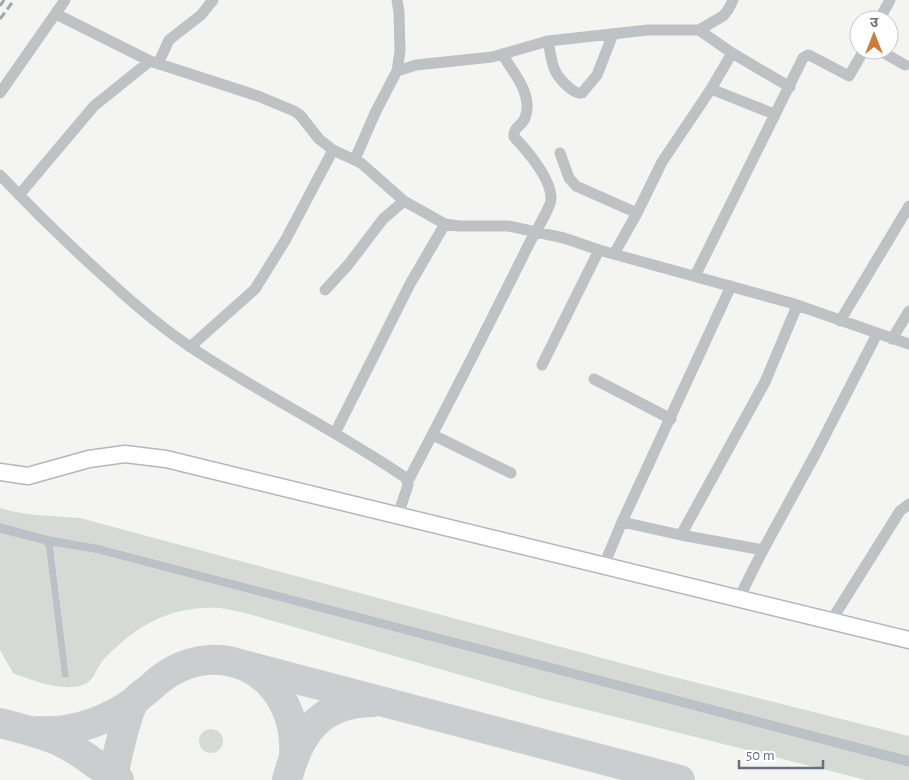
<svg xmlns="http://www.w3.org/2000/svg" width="909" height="780" font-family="'Alegreya Sans','Noto Sans Devanagari',sans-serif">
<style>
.green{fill:#d5dbd4}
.water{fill:#bbc1c7}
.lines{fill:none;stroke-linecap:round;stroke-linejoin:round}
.taxiway{stroke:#cbcdce;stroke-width:30}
.secondary-casing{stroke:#b3b6bb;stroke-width:19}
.street{stroke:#bfc1c5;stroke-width:11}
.secondary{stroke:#fff;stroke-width:16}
.rail{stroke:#a2a5ab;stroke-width:3;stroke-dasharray:8 4;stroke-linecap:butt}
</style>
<rect width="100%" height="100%" fill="#f4f5f2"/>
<path class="green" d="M 0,508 C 26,516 53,516 80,518 L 662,674 L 909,736 L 909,756 L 99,545 L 49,536 L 0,523 Z
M 0,533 L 43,544 L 46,547 L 62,677 L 69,676 L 53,546 L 96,553 L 909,767 L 909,780 L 866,780 L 540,698 L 249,614 C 239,612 229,609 219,608 C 170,606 137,625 104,659 C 97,666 94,682 83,685 C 61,692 34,681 13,673 L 0,650 Z
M199 741a12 12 0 1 1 24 0a12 12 0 1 1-24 0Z"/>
<path class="water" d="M 0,523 L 49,536 L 99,545 L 909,756 L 909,767 L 96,553 L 53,546 L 69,677 L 62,677 L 46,547 L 43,544 L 0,533 Z"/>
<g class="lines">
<path class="taxiway" d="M 228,661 L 680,780
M 0,723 C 22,729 43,733 63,743 C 83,753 100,768 119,780
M 38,731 C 73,733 106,721 135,701
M 113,780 C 115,764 126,715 134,702 C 138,696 146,692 151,687 C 213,628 299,671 294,755
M 287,780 C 299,733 320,703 372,702"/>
<defs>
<path id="secondary" d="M 0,472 L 28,476 L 89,459 L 125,454 L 166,459 L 909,640"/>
</defs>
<use href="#secondary" class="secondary-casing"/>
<path class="street" d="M 56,14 L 150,61 L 258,96 L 294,111 L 300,115 L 319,139 L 333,150 L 361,163 L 404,201 L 445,224 L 459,226 L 508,226 L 564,238 L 599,250 L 791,303 L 909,344
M 879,20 L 890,0
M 699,30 L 732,53 L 790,87
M 548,41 C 550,50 551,60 554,68 C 557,77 573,95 582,93 L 597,75 L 613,34
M 879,50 L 905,65
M 158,64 L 169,40 L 201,15 L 213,0
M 397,71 L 416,65 L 492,57 L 548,41 L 648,30 L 699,30 L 723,16 L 728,10 L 733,0
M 711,89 L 774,114
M 0,93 L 65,0
M 560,153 L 569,178 L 576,186 L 637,213
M 355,159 L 376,111 L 397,71 L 400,51 L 399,12 L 397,0
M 0,175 C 35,212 71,247 109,281 C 135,305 162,328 192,348 C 261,394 337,431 406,478 L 408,485 L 398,515
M 19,195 L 94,106 L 150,61
M 614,254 L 637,213 L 662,162 L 711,89 L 732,53
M 695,276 L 803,58 L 808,55 L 811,56 L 849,76 L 864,50
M 325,290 L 348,265 L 383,219 L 404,201
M 840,321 L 909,206
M 892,339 L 909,311
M 190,347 L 255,289 L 286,239 L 333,150
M 542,365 L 599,250
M 594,379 L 671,419
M 335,433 L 410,284 L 445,224
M 433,435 L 511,473
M 408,481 C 449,403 489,325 528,246 C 532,237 552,206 551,198 C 551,179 527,150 514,137 C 513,127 522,126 525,118 C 534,95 513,72 502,54
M 622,522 L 681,535 L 763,550
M 681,535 L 765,382 L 797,306
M 604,565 L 622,522 L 731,286
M 739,598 L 763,550 L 817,451 L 877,334
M 831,621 L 900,511 L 909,504"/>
<use href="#secondary" class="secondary"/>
<path class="rail" d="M 0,6 L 4,0
M 0,19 L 14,0"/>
</g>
<g transform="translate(874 35)"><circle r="24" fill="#ffffff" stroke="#c3c6cc"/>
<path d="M0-4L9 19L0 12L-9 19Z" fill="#ce7a39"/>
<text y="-8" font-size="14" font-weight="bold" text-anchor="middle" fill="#68707f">उ</text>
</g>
<path d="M739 760v8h84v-8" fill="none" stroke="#68707f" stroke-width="2.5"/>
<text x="746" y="760" font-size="15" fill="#68707f" stroke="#ffffff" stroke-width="4" paint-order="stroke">50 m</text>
</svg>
